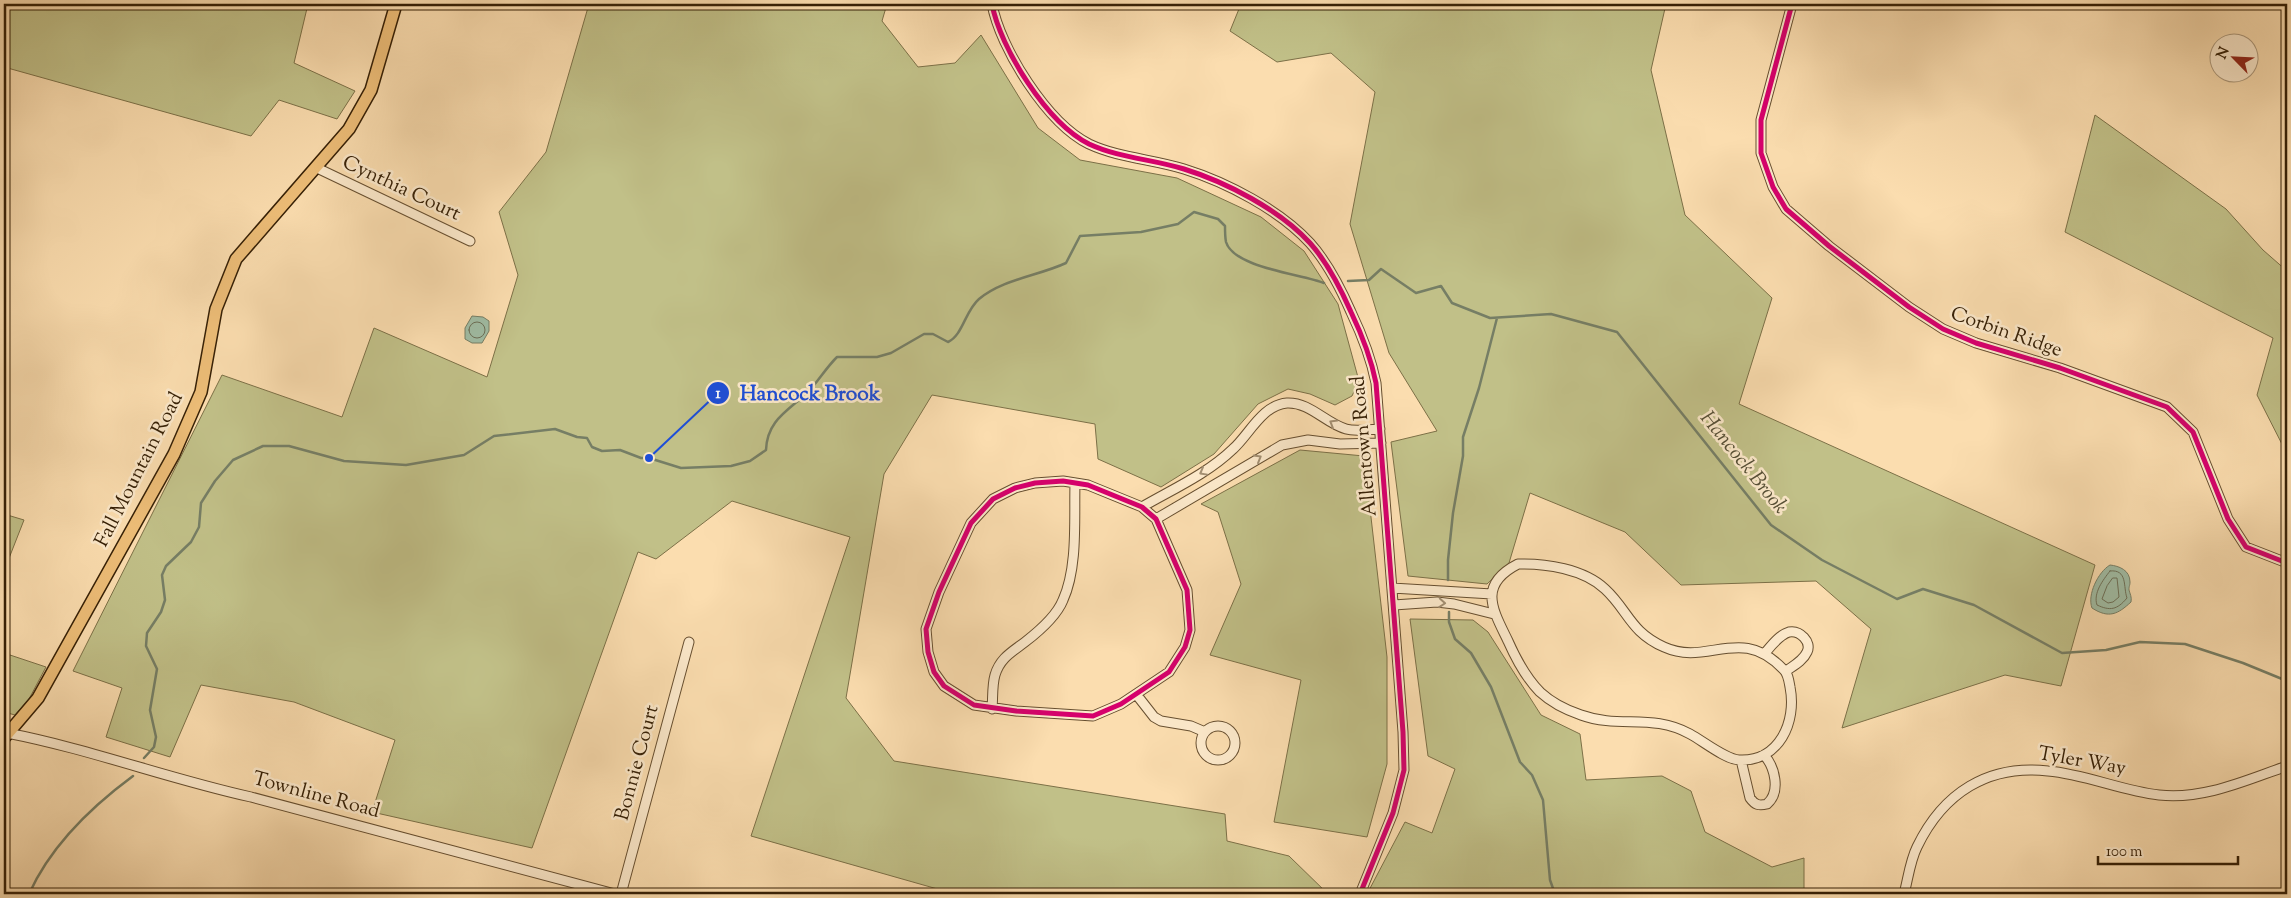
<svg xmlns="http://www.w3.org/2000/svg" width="2291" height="898" font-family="'Sorts Mill Goudy',serif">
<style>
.green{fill:#c1c088;stroke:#7c7047}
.water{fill:#a0bda5;stroke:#767e65}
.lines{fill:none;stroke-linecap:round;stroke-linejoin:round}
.shore{stroke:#6b6e56;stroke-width:1}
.stream{stroke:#767e65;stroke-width:2.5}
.minor-casing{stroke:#674f30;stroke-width:11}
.major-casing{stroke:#362006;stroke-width:14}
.minor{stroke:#fce9cb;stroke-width:9}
.major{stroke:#eebe78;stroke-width:11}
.cycleway-casing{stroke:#fce9cb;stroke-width:8}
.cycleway{stroke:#d6006c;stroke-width:5}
.oneway{stroke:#a38f72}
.labels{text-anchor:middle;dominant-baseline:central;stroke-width:5;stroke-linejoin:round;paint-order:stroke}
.street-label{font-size:20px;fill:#362006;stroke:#fce9cb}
.water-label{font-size:21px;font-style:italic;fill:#564f36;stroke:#fce9cb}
.leader{fill:none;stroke:#1d4ed8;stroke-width:2}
.callout-dot{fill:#1d4ed8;stroke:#fce9cb;stroke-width:2}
.mark-label{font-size:15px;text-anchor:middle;font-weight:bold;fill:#fff}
.callout-label{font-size:21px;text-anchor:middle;font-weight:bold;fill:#1d4ed8;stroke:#fce9cb;stroke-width:5;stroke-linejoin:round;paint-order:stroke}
</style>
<rect width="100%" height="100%" fill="#fbddaf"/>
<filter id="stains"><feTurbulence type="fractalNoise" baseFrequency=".004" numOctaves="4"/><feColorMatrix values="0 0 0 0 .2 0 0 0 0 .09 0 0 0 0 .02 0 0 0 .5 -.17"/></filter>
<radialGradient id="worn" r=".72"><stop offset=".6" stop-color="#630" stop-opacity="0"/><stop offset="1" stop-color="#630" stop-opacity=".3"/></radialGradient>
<path class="green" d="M 4,4 L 308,4 L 294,63 L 355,91 L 337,119 L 279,100 L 251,136 L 4,67 Z
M 589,4 L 887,4 L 882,21 L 918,67 L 955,63 L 981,35 L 1038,128 L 1080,160 L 1177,178 L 1261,217 L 1304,251 L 1338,304 L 1359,381 L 1352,396 L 1335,405 L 1310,394 L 1288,389 L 1258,404 L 1214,454 L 1161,487 L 1098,459 L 1095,424 L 932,395 L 884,474 L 846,698 L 894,761 L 1225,814 L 1227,841 L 1289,856 L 1328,894 L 1098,894 L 1052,891 L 1049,894 L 955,894 L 751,836 L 850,537 L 732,501 L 656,559 L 638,552 L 532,848 L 372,812 L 395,740 L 294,702 L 201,685 L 170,757 L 106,737 L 122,688 L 73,671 L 222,375 L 342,417 L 374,328 L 487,377 L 518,275 L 499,212 L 546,152 Z
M 1241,4 L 1666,4 L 1651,70 L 1685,215 L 1772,298 L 1739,404 L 2095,565 L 2061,686 L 2005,675 L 1842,728 L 1871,629 L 1816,581 L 1681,585 L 1625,532 L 1530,493 L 1509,563 L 1487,584 L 1408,576 L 1391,442 L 1437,431 L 1389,353 L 1350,224 L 1375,92 L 1331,53 L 1277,62 L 1230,31 Z
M 2095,115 L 2226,209 L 2263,250 L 2287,271 L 2287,454 L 2257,395 L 2273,338 L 2065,232 Z
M 1300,450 L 1364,456 L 1387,657 L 1387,764 L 1367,837 L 1274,822 L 1301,680 L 1210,655 L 1241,584 L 1218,512 L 1201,504 Z
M 4,514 L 24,520 L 4,571 Z
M 1410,619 L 1473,620 L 1488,632 L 1541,715 L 1580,734 L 1586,780 L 1662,776 L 1691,791 L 1705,832 L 1772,867 L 1804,858 L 1804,894 L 1367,894 L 1405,822 L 1432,833 L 1455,769 L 1428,756 Z
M 4,653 L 46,667 L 29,699 L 15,715 L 4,712 Z"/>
<path class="water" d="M 472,316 L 483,317 L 489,321 L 489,331 L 482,343 L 472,343 L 465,339 L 465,328 Z
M 2110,565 C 2119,566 2130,570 2130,582 C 2130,586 2129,585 2129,590 C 2130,594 2132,597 2131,602 C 2118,614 2109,619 2092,608 C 2087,595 2098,572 2110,565 Z
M 1061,890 L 1095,893 L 1098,894 L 1049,894 L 1052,891 Z"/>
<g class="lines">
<path class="shore" d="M469 330a8 8 0 1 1 16 0a8 8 0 1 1-16 0Z
M 2110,571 C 2128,569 2123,587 2127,598 C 2117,610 2110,611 2097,605 C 2093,593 2103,580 2110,571 Z
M 2113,578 L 2117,578 L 2119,597 L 2113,602 L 2108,603 L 2102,599 L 2107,586 Z"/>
<path class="stream" d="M 1348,281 L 1369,280 L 1381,269 L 1416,293 L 1441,286 L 1452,303 L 1490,318 L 1551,314 L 1617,332 L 1771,525 L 1822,560 L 1897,599 L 1923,589 L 1974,605 L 2062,653 L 2106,650 L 2140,642 L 2185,644 L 2243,663 L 2287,681
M 1448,580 L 1448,560 L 1453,513 L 1463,456 L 1463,437 L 1479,388 L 1497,318
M 1449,612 L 1449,622 L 1455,639 L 1471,653 L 1491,687 L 1520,762 L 1532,775 L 1543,800 L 1550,880 L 1555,894
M 144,758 L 154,747 L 156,737 L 150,710 L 157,669 L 146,646 L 147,633 L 161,612 L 165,600 L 162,575 L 166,566 L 191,542 L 199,527 L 201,503 L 215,481 L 233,460 L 263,446 L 289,446 L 344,461 L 406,465 L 464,455 L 494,436 L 555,429 L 577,437 L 587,438 L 592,447 L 602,451 L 620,450 L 641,458 L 649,458 L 681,468 L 731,466 L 750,461 L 766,450 C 767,419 790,410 809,391 C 819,380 826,368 837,357 L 877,357 L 891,353 L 924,334 L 933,334 L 948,342 C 963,335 965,311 979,299 C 1003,279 1038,276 1066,263 L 1080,236 L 1141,232 L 1178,224 L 1194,212 L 1218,219 L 1225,226 C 1225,231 1225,237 1226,242 C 1234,268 1302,274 1324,283
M 29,894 C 51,845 91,807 133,776"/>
<defs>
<path id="minor" d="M 992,4 C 1000,48 1047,123 1089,144 C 1119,158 1152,159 1184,169 C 1226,182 1280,210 1310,243 C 1328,263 1340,287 1351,312 C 1362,335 1371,358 1376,383 L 1403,732 L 1404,770 L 1393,813 L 1360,894
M 1792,4 L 1761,120 L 1761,153 L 1773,187 L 1786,209 L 1829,246 L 1909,307 L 1943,329 L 1976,343 L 2060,368 L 2167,407 L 2193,432 L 2228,519 L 2246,547 L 2287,563
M 317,168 L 470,241
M 1063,481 L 1088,485 L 1142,507 L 1156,519 L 1187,590 L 1190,630 L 1185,647 L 1169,672 L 1121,704 L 1093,716 L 1016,711 L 974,705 L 944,686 L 934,672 L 928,652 L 926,629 L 939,592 L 971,523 L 993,499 L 1015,488 L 1035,483 Z
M 1142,507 C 1173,489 1207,474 1233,449 C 1249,435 1262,405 1287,403 C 1310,402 1325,423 1346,429 C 1356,432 1370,429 1380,429
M 1156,519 L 1282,445 L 1308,440 L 1340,444 L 1381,443
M 1518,564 C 1545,563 1584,569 1605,589 C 1628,610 1630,632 1664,647 C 1708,667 1740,624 1783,669 C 1788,673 1789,681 1790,687 C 1797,722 1779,762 1739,760 C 1725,759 1703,741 1690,734 C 1652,713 1620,729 1581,715 C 1566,710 1552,703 1540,692 C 1526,678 1516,659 1508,641 C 1493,610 1477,585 1518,564 Z
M 1392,588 L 1492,594
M 1394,605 L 1437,602 L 1454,604 L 1494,614
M 1765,653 C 1771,646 1779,635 1789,632 C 1800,630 1812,642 1807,652 C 1803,661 1793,666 1786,671
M 1136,694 L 1154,717 L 1161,721 L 1191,726 L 1205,732
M 992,709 C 993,698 992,685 995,675 C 1000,658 1012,652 1025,642 C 1038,632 1057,615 1063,600 C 1078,567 1074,519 1075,483
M1201 743a17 17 0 1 1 34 0a17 17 0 1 1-34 0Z
M 7,733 C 90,749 169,779 251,797 L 615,894
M 1741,760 L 1750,798 C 1755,805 1759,806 1767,804 C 1781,792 1775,767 1764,755
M 621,894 L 689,642
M 1904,894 C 1908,879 1910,861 1917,847 C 1943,793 1988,764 2048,771 C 2085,774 2122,791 2159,795 C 2204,800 2246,780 2287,766"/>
<path id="major" d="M 4,738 L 38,698 L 174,454 L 201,392 L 216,309 L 236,259 L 349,129 L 371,90 L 396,4"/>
</defs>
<use href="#minor" class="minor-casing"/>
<use href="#major" class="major-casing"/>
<use href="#minor" class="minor"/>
<use href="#major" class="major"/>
<defs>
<path id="cycleway" d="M 992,4 C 1000,48 1047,123 1089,144 C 1119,158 1152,159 1184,169 C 1226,182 1280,210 1310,243 C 1328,263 1340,287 1351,312 C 1362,335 1371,358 1376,383 L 1403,732 L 1404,770 L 1393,813 L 1360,894
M 1792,4 L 1761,120 L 1761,153 L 1773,187 L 1786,209 L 1829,246 L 1909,307 L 1943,329 L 1976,343 L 2060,368 L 2167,407 L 2193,432 L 2228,519 L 2246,547 L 2287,563
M 1063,481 L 1088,485 L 1142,507 L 1156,519 L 1187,590 L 1190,630 L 1185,647 L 1169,672 L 1121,704 L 1093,716 L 1016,711 L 974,705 L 944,686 L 934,672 L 928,652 L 926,629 L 939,592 L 971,523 L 993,499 L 1015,488 L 1035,483 Z"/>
</defs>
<use href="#cycleway" class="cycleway-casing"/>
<use href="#cycleway" class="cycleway"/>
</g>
<defs><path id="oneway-chevron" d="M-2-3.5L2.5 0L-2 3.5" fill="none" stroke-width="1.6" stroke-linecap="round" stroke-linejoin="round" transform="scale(1.25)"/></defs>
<g class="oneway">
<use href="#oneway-chevron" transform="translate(1333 423) rotate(-149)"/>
<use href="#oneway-chevron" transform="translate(1258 458) rotate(-30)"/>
<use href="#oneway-chevron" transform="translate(1203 472) rotate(151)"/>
<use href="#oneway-chevron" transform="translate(1442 603) rotate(4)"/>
</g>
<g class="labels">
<g class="street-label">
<text transform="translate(401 189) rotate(25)">Cynthia Court</text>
<text transform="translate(2006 333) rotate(19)">Corbin Ridge</text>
<text transform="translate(1365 446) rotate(-95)">Allentown Road</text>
<text transform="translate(140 470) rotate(-63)">Fall Mountain Road</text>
<text transform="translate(2082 762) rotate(10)">Tyler Way</text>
<text transform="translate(638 763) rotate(-75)">Bonnie Court</text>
<text transform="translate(316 796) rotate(15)">Townline Road</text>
</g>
<g class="water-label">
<text transform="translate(1743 463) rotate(51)">Hancock Brook</text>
</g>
</g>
<path class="leader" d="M649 458L718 393"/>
<g class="callout-dot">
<circle cx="649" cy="458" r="5"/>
<circle cx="718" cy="393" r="12"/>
</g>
<g class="mark-label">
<text x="718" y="398">1</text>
</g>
<g class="callout-label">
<text x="810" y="400">Hancock Brook</text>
</g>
<rect width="2291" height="898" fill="none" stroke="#fbddaf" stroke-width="20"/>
<rect x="5" y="5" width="2281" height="888" fill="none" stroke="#362006" stroke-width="2.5"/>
<rect x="10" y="10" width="2271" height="878" fill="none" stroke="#362006"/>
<g transform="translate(2234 58) rotate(294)"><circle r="24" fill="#fce9cb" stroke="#ad997c"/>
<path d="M0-4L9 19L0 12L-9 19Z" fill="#8f2418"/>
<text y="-8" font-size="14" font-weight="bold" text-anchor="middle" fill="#362006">N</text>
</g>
<path d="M2098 856v8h140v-8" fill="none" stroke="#362006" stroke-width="2.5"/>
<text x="2106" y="856" font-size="15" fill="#362006" stroke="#fce9cb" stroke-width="4" paint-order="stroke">100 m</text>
<rect width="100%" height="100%" filter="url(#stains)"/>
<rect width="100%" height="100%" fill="url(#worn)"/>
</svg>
